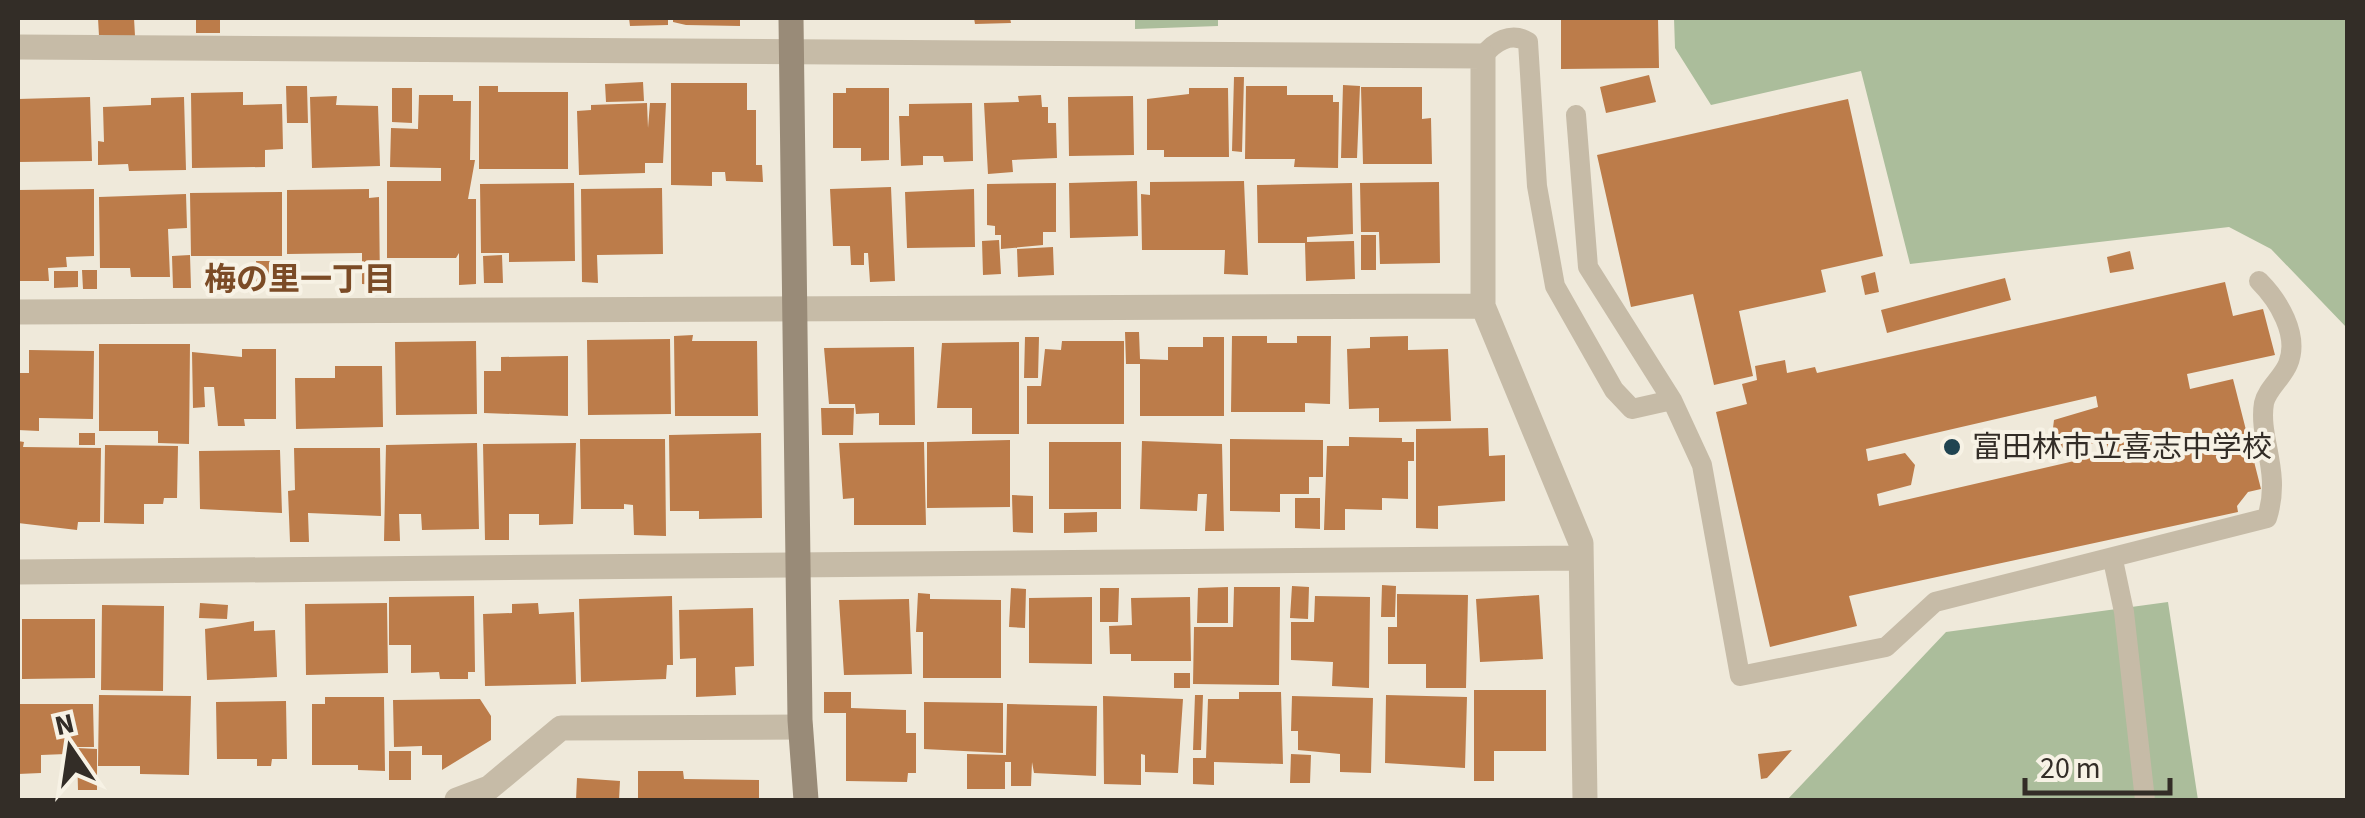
<svg xmlns="http://www.w3.org/2000/svg" width="2365" height="818" font-family="'Source Sans 3','Noto Sans JP',sans-serif">
<style>
.green{fill:#abbd9b}
.building{fill:#bc7c4a;fill-rule:evenodd}
.lines{fill:none;stroke-linecap:round;stroke-linejoin:round}
.lane{stroke:#c6bba7;stroke-width:20}
.street{stroke:#c6bba7;stroke-width:25}
.secondary{stroke:#998b78;stroke-width:25}
.poi-dot{fill:#204451;stroke:#f7f2e5;stroke-width:4}
.labels{text-anchor:middle;dominant-baseline:central;stroke-width:8;stroke-linejoin:round;paint-order:stroke}
.poi-label{font-size:30px;fill:#332d27;stroke:#f7f2e5;text-anchor:start}
.neighbourhood-label{font-size:32px;font-weight:bold;fill:#7b4b26;stroke:#f7f2e5}
</style>
<rect width="100%" height="100%" fill="#efe9da"/>
<path class="green" d="M 1135,18 L 1218,18 L 1218,26 L 1135,29 Z
M 1674,18 L 2347,18 L 2347,328 L 2271,249 L 2229,227 L 1910,264 L 1861,71 L 1711,105 L 1675,48 Z
M 2168,602 L 2198,800 L 1787,800 L 1946,632 Z"/>
<path class="building" d="M 98,18 L 134,18 L 135,36 L 99,36 Z
M 196,18 L 220,18 L 220,33 L 196,33 Z
M 629,18 L 668,18 L 668,25 L 630,26 Z
M 673,18 L 740,18 L 740,26 L 686,25 L 673,22 Z
M 974,18 L 1010,18 L 1011,23 L 975,24 Z
M 1561,18 L 1658,18 L 1659,68 L 1561,69 Z
M 1649,75 L 1656,102 L 1606,113 L 1600,87 Z
M 1234,77 L 1244,77 L 1242,152 L 1232,151 Z
M 643,82 L 644,101 L 606,102 L 605,84 Z
M 671,83 L 747,83 L 747,110 L 756,110 L 756,165 L 762,165 L 763,182 L 726,181 L 725,172 L 712,172 L 712,186 L 671,185 Z
M 1343,85 L 1360,86 L 1357,158 L 1341,158 Z
M 286,86 L 307,86 L 308,123 L 287,123 Z
M 479,86 L 498,86 L 498,92 L 568,92 L 568,169 L 479,169 Z
M 1246,86 L 1287,86 L 1287,95 L 1333,95 L 1333,102 L 1339,102 L 1338,168 L 1294,167 L 1295,159 L 1245,159 Z
M 1361,87 L 1422,87 L 1422,119 L 1431,118 L 1432,164 L 1363,164 Z
M 392,88 L 412,88 L 412,123 L 392,122 Z
M 846,88 L 889,88 L 889,160 L 861,161 L 861,148 L 833,148 L 833,93 L 846,93 Z
M 1189,88 L 1228,88 L 1229,157 L 1164,157 L 1164,150 L 1147,150 L 1147,99 L 1189,94 Z
M 243,92 L 243,105 L 282,104 L 283,149 L 265,150 L 265,167 L 192,168 L 191,93 Z
M 419,95 L 453,95 L 453,101 L 471,101 L 470,160 L 475,160 L 468,199 L 476,199 L 476,284 L 459,285 L 459,253 L 456,258 L 387,258 L 387,181 L 441,181 L 441,168 L 390,167 L 391,128 L 418,129 Z
M 1041,95 L 1042,107 L 1048,107 L 1048,123 L 1056,123 L 1057,158 L 1012,160 L 1013,172 L 988,174 L 984,103 L 1019,102 L 1018,96 Z
M 337,96 L 336,105 L 378,106 L 380,166 L 312,168 L 310,97 Z
M 1133,96 L 1134,155 L 1069,156 L 1068,97 Z
M 90,97 L 92,161 L 18,162 L 18,99 Z
M 184,97 L 186,170 L 129,171 L 128,164 L 98,165 L 98,141 L 104,142 L 103,107 L 151,105 L 151,98 Z
M 1848,99 L 1883,256 L 1821,270 L 1826,292 L 1739,311 L 1753,376 L 1714,385 L 1693,294 L 1631,307 L 1597,155 Z
M 647,103 L 648,128 L 650,103 L 666,103 L 663,163 L 645,163 L 645,173 L 579,175 L 577,111 L 591,110 L 591,105 Z
M 972,103 L 973,161 L 944,162 L 943,156 L 923,156 L 923,165 L 901,166 L 899,116 L 909,116 L 909,104 Z
M 1137,181 L 1138,236 L 1070,238 L 1069,183 Z
M 1244,181 L 1248,275 L 1224,274 L 1225,250 L 1142,250 L 1141,194 L 1150,195 L 1150,182 Z
M 1439,182 L 1440,263 L 1380,264 L 1379,232 L 1361,232 L 1360,183 Z
M 574,183 L 575,261 L 509,262 L 509,253 L 481,253 L 480,184 Z
M 1056,183 L 1056,232 L 1043,232 L 1043,245 L 1001,249 L 1001,235 L 995,235 L 995,226 L 987,225 L 987,184 Z
M 1352,183 L 1353,234 L 1307,237 L 1307,242 L 1354,241 L 1355,279 L 1306,281 L 1305,243 L 1258,243 L 1257,185 Z
M 891,187 L 895,281 L 870,282 L 868,253 L 864,253 L 864,265 L 851,265 L 850,246 L 833,246 L 830,189 Z
M 662,188 L 663,254 L 597,255 L 598,283 L 582,282 L 581,189 Z
M 94,189 L 94,256 L 66,257 L 67,267 L 48,268 L 49,281 L 18,281 L 18,190 Z
M 369,189 L 369,198 L 379,197 L 380,285 L 362,284 L 362,253 L 287,254 L 287,190 Z
M 974,189 L 975,247 L 907,248 L 905,192 Z
M 282,192 L 282,256 L 191,256 L 190,193 Z
M 186,194 L 187,228 L 168,229 L 170,277 L 131,277 L 130,268 L 100,268 L 99,197 Z
M 1361,235 L 1376,235 L 1376,270 L 1361,270 Z
M 999,240 L 1001,274 L 983,275 L 982,241 Z
M 1053,247 L 1054,275 L 1018,277 L 1017,249 Z
M 2130,251 L 2134,269 L 2110,273 L 2107,257 Z
M 190,255 L 191,288 L 173,288 L 172,256 Z
M 502,255 L 503,283 L 484,283 L 483,256 Z
M 256,261 L 279,261 L 279,287 L 255,287 Z
M 82,270 L 97,270 L 97,289 L 83,289 Z
M 54,271 L 78,271 L 78,287 L 54,288 Z
M 1875,272 L 1879,292 L 1865,295 L 1861,276 Z
M 2005,278 L 2011,300 L 1887,333 L 1881,310 Z
M 2225,282 L 2233,316 L 2263,309 L 2275,355 L 2187,374 L 2190,389 L 2233,379 L 2261,489 L 2248,492 L 2237,506 L 2238,512 L 1849,596 L 1857,626 L 1770,647 L 1716,412 L 1747,404 L 1742,384 L 1757,380 L 1755,366 L 1785,360 L 1787,373 L 1815,367 L 1817,373 ZM 2096,396 L 2098,407 L 2054,420 L 2052,436 L 2062,450 L 2106,441 L 2109,453 L 1879,506 L 1877,494 L 1911,485 L 1915,465 L 1905,453 L 1868,461 L 1866,449 Z
M 1125,332 L 1139,332 L 1140,359 L 1168,360 L 1168,347 L 1203,347 L 1203,337 L 1224,337 L 1224,416 L 1140,416 L 1140,364 L 1126,364 Z
M 693,335 L 692,341 L 757,341 L 758,416 L 675,416 L 674,336 Z
M 1232,336 L 1267,336 L 1267,343 L 1297,343 L 1297,336 L 1331,336 L 1330,404 L 1305,403 L 1305,412 L 1231,412 Z
M 1408,336 L 1408,350 L 1448,349 L 1451,421 L 1379,422 L 1379,408 L 1349,409 L 1347,349 L 1370,348 L 1370,337 Z
M 1025,337 L 1039,337 L 1038,378 L 1024,378 Z
M 670,339 L 671,414 L 588,415 L 587,340 Z
M 476,341 L 477,414 L 396,415 L 395,342 Z
M 1062,341 L 1124,341 L 1124,424 L 1027,424 L 1027,386 L 1041,386 L 1045,349 L 1061,350 Z
M 1019,342 L 1019,434 L 972,434 L 972,408 L 937,408 L 942,343 Z
M 99,344 L 190,344 L 189,444 L 158,443 L 158,431 L 99,431 Z
M 914,347 L 915,425 L 879,425 L 879,413 L 856,414 L 855,404 L 829,404 L 824,348 Z
M 242,349 L 276,349 L 276,419 L 244,419 L 245,426 L 218,426 L 214,387 L 204,387 L 205,407 L 193,408 L 192,352 L 242,357 Z
M 29,350 L 94,351 L 93,419 L 39,418 L 39,431 L 18,430 L 18,373 L 29,373 Z
M 568,356 L 568,416 L 484,413 L 484,371 L 501,371 L 501,357 Z
M 335,366 L 382,366 L 383,427 L 296,429 L 295,378 L 335,378 Z
M 821,408 L 854,408 L 853,435 L 822,435 Z
M 1488,428 L 1489,456 L 1505,455 L 1505,501 L 1438,506 L 1438,529 L 1416,528 L 1416,429 Z
M 79,433 L 95,433 L 95,445 L 79,445 Z
M 761,433 L 762,518 L 699,519 L 699,511 L 670,511 L 669,435 Z
M 1349,437 L 1402,438 L 1402,442 L 1414,442 L 1414,461 L 1408,461 L 1408,499 L 1382,498 L 1382,510 L 1345,509 L 1345,530 L 1324,530 L 1327,446 L 1349,446 Z
M 580,439 L 665,439 L 666,536 L 634,535 L 633,505 L 624,504 L 624,509 L 581,509 Z
M 1230,439 L 1323,440 L 1323,477 L 1309,477 L 1309,494 L 1280,494 L 1280,512 L 1230,511 Z
M 1010,440 L 1010,507 L 927,508 L 927,442 Z
M 18,441 L 24,442 L 23,447 L 101,448 L 100,522 L 78,522 L 77,530 L 18,523 Z
M 1142,441 L 1222,444 L 1224,531 L 1205,531 L 1207,494 L 1198,494 L 1197,511 L 1140,509 Z
M 924,442 L 926,525 L 854,525 L 854,498 L 843,499 L 839,443 Z
M 1049,442 L 1121,442 L 1121,509 L 1049,509 Z
M 477,443 L 479,529 L 422,530 L 421,514 L 399,514 L 400,541 L 384,541 L 386,445 Z
M 576,443 L 573,524 L 539,525 L 539,514 L 509,514 L 509,540 L 485,540 L 483,444 Z
M 105,445 L 178,446 L 177,498 L 164,498 L 163,504 L 144,504 L 144,524 L 104,523 Z
M 294,448 L 380,448 L 381,516 L 308,513 L 309,542 L 290,542 L 288,491 L 295,490 Z
M 280,450 L 282,513 L 200,509 L 199,451 Z
M 1012,495 L 1033,496 L 1033,533 L 1013,532 Z
M 1295,498 L 1320,498 L 1320,529 L 1295,528 Z
M 1097,512 L 1097,532 L 1064,533 L 1064,513 Z
M 1382,585 L 1396,586 L 1395,617 L 1381,617 Z
M 1292,586 L 1309,587 L 1308,619 L 1290,618 Z
M 1228,587 L 1228,623 L 1197,623 L 1198,588 Z
M 1234,587 L 1280,587 L 1279,685 L 1193,684 L 1194,627 L 1233,627 Z
M 1011,588 L 1026,589 L 1025,628 L 1009,627 Z
M 1100,588 L 1119,588 L 1118,622 L 1100,622 Z
M 918,593 L 930,594 L 930,599 L 1001,600 L 1001,678 L 923,678 L 923,632 L 916,632 Z
M 1397,594 L 1468,595 L 1466,688 L 1426,688 L 1426,664 L 1388,664 L 1388,627 L 1397,627 Z
M 1539,595 L 1543,659 L 1480,662 L 1476,599 Z
M 474,596 L 475,672 L 468,672 L 468,679 L 440,679 L 439,672 L 411,673 L 411,645 L 389,645 L 389,597 Z
M 672,596 L 673,665 L 667,665 L 666,679 L 581,682 L 579,599 Z
M 1315,596 L 1370,597 L 1369,688 L 1332,686 L 1333,662 L 1291,660 L 1291,622 L 1314,622 Z
M 1092,597 L 1092,664 L 1029,663 L 1029,598 Z
M 1190,597 L 1191,661 L 1131,661 L 1131,654 L 1110,654 L 1109,626 L 1132,625 L 1131,598 Z
M 909,599 L 912,674 L 844,675 L 839,600 Z
M 200,603 L 228,605 L 227,619 L 199,618 Z
M 387,603 L 388,673 L 306,675 L 305,604 Z
M 538,603 L 539,614 L 574,612 L 576,684 L 485,686 L 483,614 L 512,613 L 512,604 Z
M 102,605 L 164,606 L 163,691 L 101,690 Z
M 753,608 L 754,666 L 735,667 L 736,695 L 696,697 L 696,658 L 680,659 L 679,610 Z
M 22,619 L 95,619 L 95,678 L 22,679 Z
M 254,621 L 254,631 L 275,630 L 277,677 L 207,680 L 205,629 Z
M 1174,673 L 1190,673 L 1190,688 L 1174,688 Z
M 1474,690 L 1546,690 L 1546,751 L 1494,751 L 1494,781 L 1474,781 Z
M 824,692 L 851,692 L 851,708 L 906,710 L 906,733 L 916,733 L 916,773 L 908,773 L 907,782 L 846,781 L 846,713 L 824,713 Z
M 1239,692 L 1281,692 L 1283,764 L 1214,762 L 1214,785 L 1193,784 L 1193,758 L 1206,758 L 1208,699 L 1239,699 Z
M 99,695 L 191,696 L 189,775 L 140,774 L 140,766 L 98,766 Z
M 1195,695 L 1203,695 L 1201,750 L 1193,750 Z
M 1386,695 L 1467,697 L 1465,768 L 1385,763 Z
M 1103,696 L 1183,699 L 1178,773 L 1145,772 L 1145,755 L 1141,754 L 1141,785 L 1104,784 Z
M 1292,696 L 1373,698 L 1371,773 L 1340,772 L 1340,754 L 1298,750 L 1298,731 L 1291,731 Z
M 325,697 L 384,697 L 385,771 L 358,770 L 358,765 L 312,765 L 312,704 L 325,704 Z
M 480,699 L 491,716 L 491,740 L 442,770 L 442,755 L 422,755 L 422,746 L 394,747 L 393,700 Z
M 286,701 L 287,759 L 272,759 L 271,766 L 257,766 L 257,759 L 217,759 L 216,702 Z
M 924,702 L 1003,703 L 1003,753 L 924,749 Z
M 18,704 L 93,704 L 94,747 L 65,747 L 66,754 L 41,755 L 41,773 L 18,774 Z
M 1007,704 L 1097,706 L 1096,776 L 1034,773 L 1032,762 L 1031,786 L 1011,786 L 1011,762 L 1005,762 L 1005,789 L 967,789 L 967,754 L 1006,755 Z
M 77,748 L 97,749 L 97,790 L 78,790 Z
M 1792,750 L 1767,778 L 1761,779 L 1758,754 Z
M 389,751 L 411,751 L 411,780 L 389,780 Z
M 1291,754 L 1311,755 L 1310,783 L 1290,783 Z
M 638,771 L 683,771 L 684,779 L 759,780 L 759,800 L 638,800 Z
M 577,778 L 620,781 L 619,800 L 576,800 Z"/>
<g class="lines">
<path class="lane" d="M 1483,56 C 1494,42 1511,31 1528,42 L 1537,186 L 1555,286 L 1614,390 L 1632,409 L 1672,400 L 1702,465 L 1740,676 L 1886,647 L 1935,602 L 2267,518 C 2282,471 2258,439 2264,403 C 2267,389 2283,377 2288,364 C 2300,335 2278,300 2259,281
M 1576,115 L 1588,267 L 1672,400
M 2113,560 L 2124,612 L 2145,800"/>
<path class="street" d="M 18,47 L 1483,56 L 1483,306 L 1581,543 L 1585,800
M 18,312 L 1483,306
M 18,572 L 1581,558
M 457,800 L 489,788 L 561,728 L 800,727"/>
<path class="secondary" d="M 791,18 L 800,720 L 806,800"/>
</g>
<circle class="poi-dot" cx="1952" cy="447" r="10"/>
<g class="labels">
<g class="poi-label">
<text x="1972" y="447">富田林市立喜志中学校</text>
</g>
<g class="neighbourhood-label">
<text x="300" y="280">梅の里一丁目</text>
</g>
</g>
<rect width="2365" height="818" fill="none" stroke="#332d27" stroke-width="40"/>
<g transform="translate(70 748) rotate(347)" stroke="#f7f2e5" stroke-width="8" paint-order="stroke">
<path d="M0-8L18 38L0 25L-18 38Z" fill="#332d27"/>
<text y="-15" font-size="28" font-weight="bold" text-anchor="middle" fill="#332d27">N</text>
</g>
<path d="M2025 778v15h145v-15" fill="none" stroke="#332d27" stroke-width="5"/>
<text x="2040" y="778" font-size="30" fill="#332d27" stroke="#f7f2e5" stroke-width="8" paint-order="stroke">20 m</text>
</svg>
